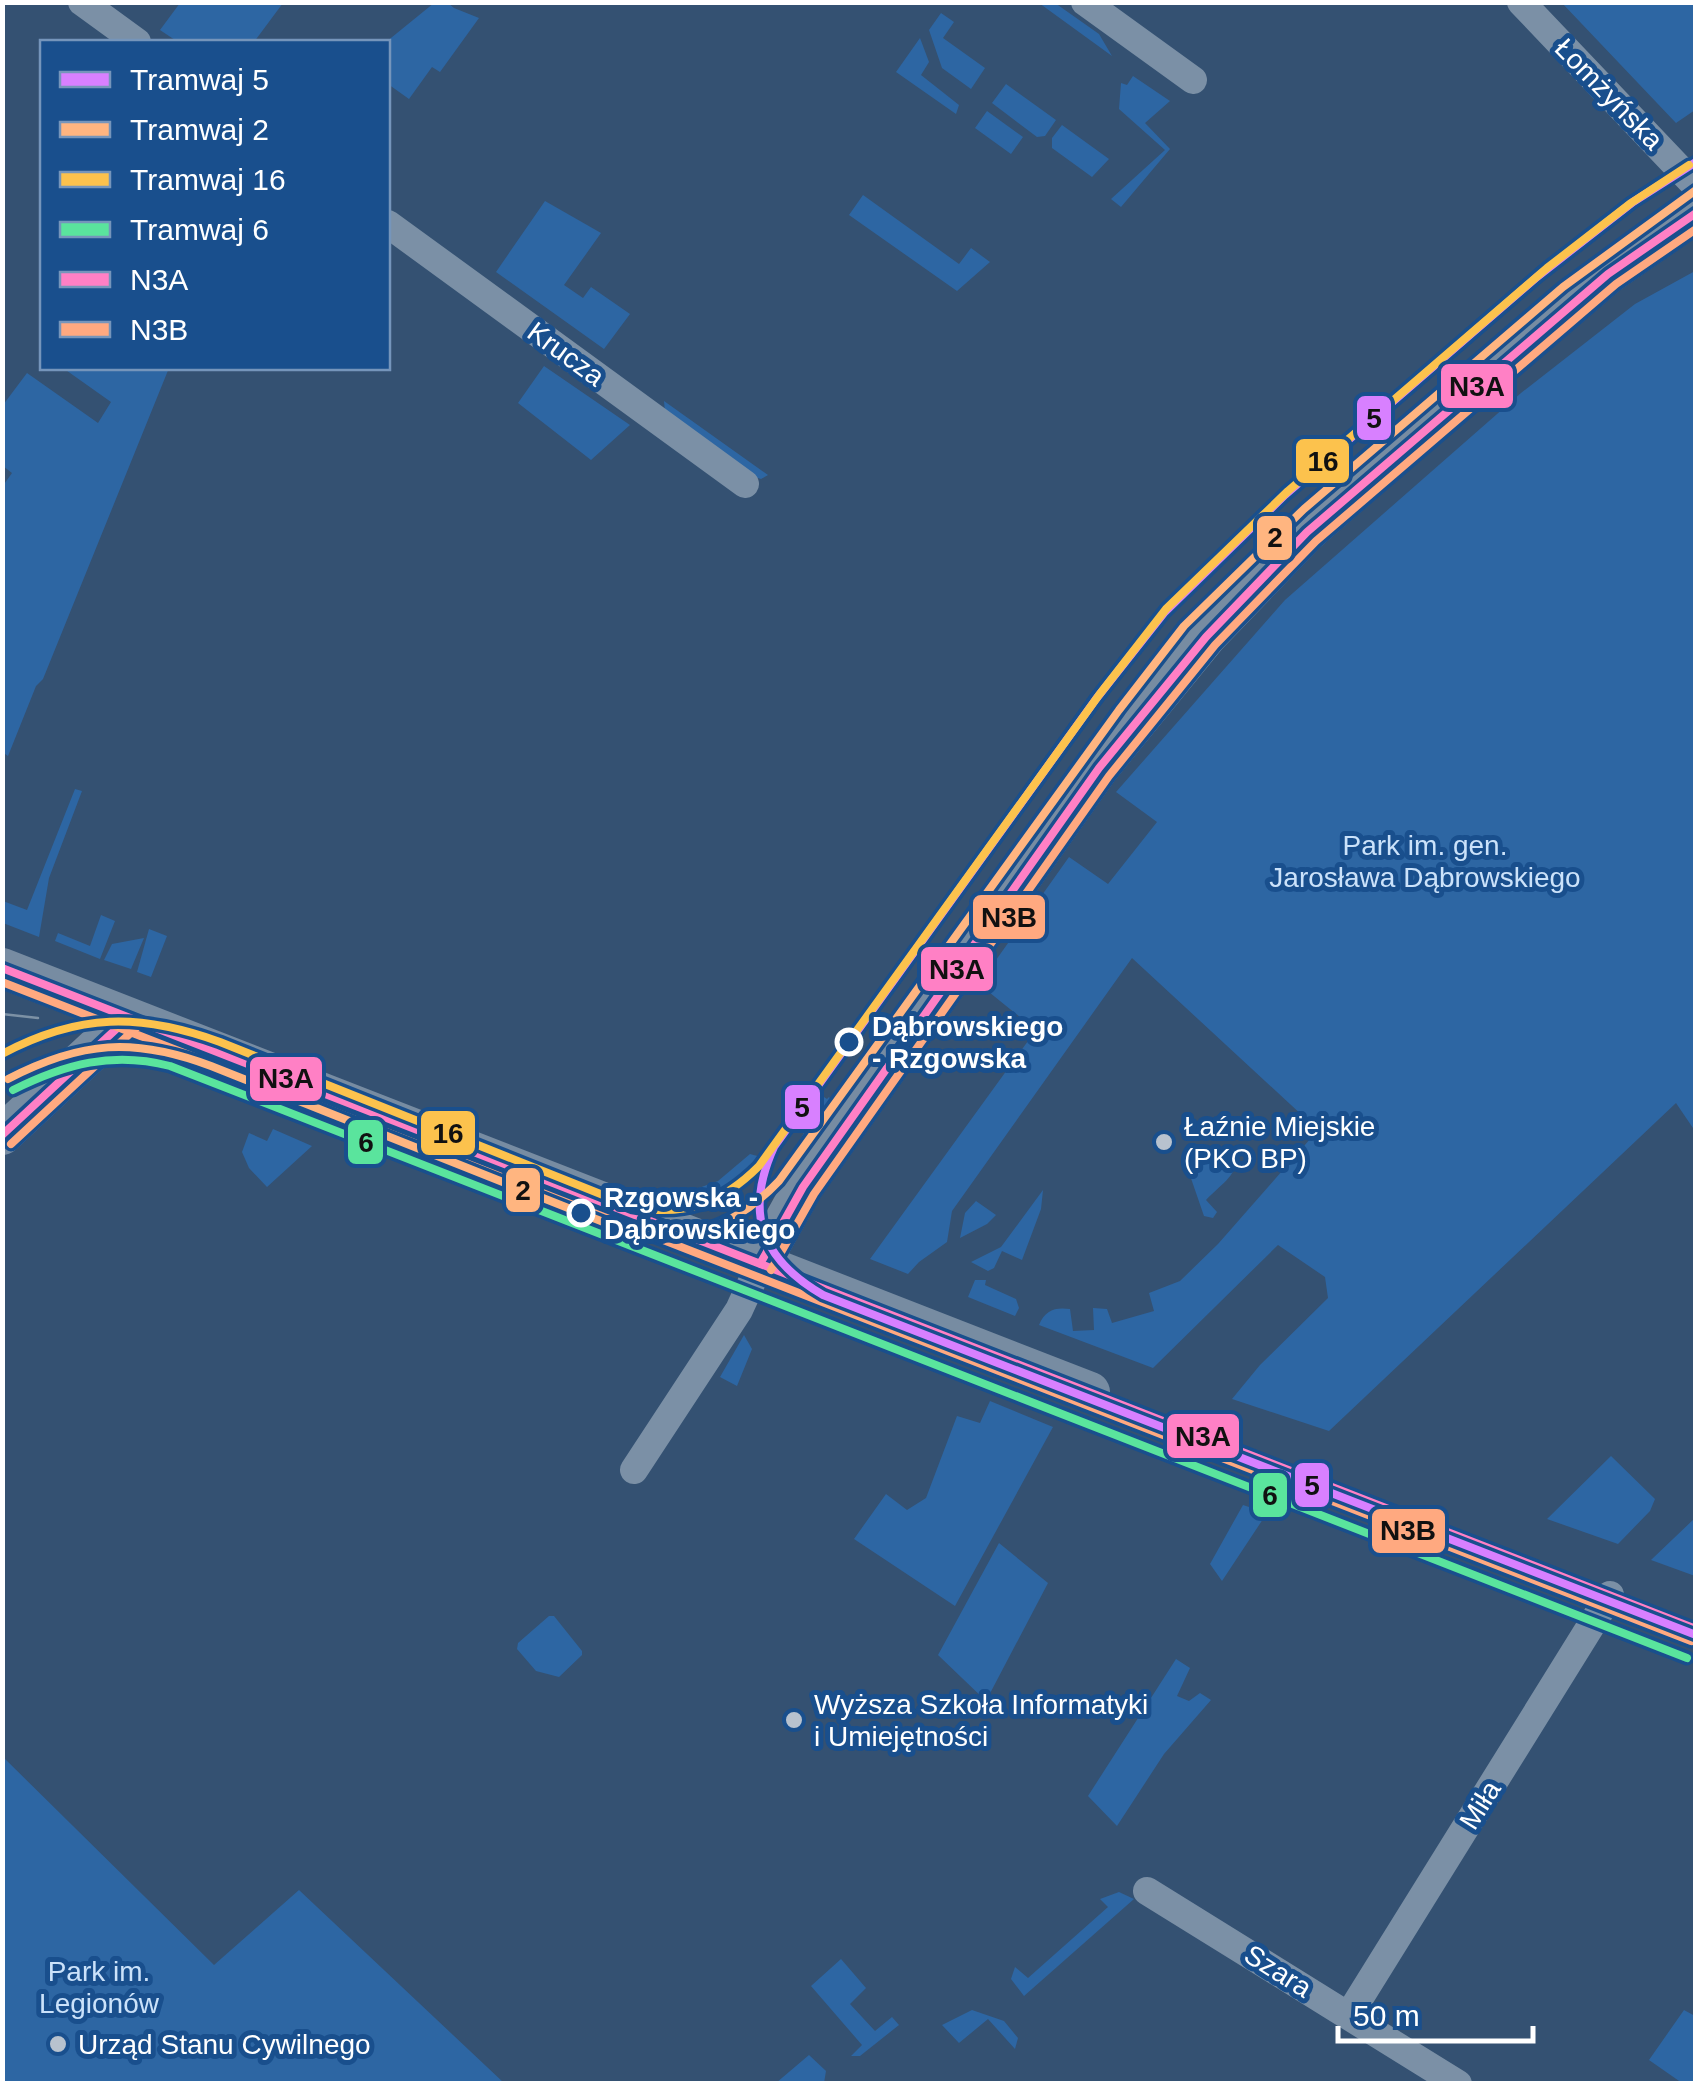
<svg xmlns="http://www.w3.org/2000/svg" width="1698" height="2086" font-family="Helvetica,sans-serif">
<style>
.green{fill:#2d66a3}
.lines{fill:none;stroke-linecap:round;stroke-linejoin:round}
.street{stroke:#7b90a6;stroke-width:28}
.secondary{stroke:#778ca2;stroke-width:40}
.tram{stroke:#7c91a5;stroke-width:2.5}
.bus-1-casing{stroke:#194f8d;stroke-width:15}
.bus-2-casing{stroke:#194f8d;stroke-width:15}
.bus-1{stroke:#ff80c5;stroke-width:8}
.bus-2{stroke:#ffa980;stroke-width:8}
.tram-1-casing{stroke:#194f8d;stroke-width:15}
.tram-2-casing{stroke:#194f8d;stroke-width:15}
.tram-3-casing{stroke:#194f8d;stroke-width:15}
.tram-4-casing{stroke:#194f8d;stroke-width:15}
.tram-1{stroke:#d880ff;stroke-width:8}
.tram-2{stroke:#ffb580;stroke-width:8}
.tram-3{stroke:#fcc24d;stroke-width:8}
.tram-4{stroke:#5ae49d;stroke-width:8}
.stop-dot{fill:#194f8d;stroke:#fff;stroke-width:5}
.poi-dot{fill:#b8c2ce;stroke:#194f8d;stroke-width:4}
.labels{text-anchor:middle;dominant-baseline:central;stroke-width:10;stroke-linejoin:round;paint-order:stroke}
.street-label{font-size:28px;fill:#fff;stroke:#194f8d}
.park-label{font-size:28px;fill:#cbe2fa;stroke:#194f8d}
.stop-label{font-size:28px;font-weight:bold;fill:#fff;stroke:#194f8d;text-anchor:start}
.poi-label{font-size:28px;fill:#fff;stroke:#194f8d;text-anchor:start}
.line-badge{stroke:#194f8d;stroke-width:4}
.pale-badge-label{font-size:28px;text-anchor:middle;font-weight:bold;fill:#111}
</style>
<rect width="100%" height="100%" fill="#345172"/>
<path class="green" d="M 180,3 L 180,2 L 283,3 L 254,42 L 178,42 L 160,30 Z
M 434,3 L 448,3 L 454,8 L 479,18 L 440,72 L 432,67 L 409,99 L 388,84 L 386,42 Z
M 1039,3 L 1055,3 L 1099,34 L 1112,56 Z
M 1562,3 L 1695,3 L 1695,110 L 1676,123 Z
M 941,13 L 954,22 L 943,38 L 985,68 L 971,89 L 942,68 L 929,30 Z
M 920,38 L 929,62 L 921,75 L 959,105 L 956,114 L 896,72 Z
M 1133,76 L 1170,101 L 1145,123 L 1170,149 L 1121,207 L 1111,199 L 1165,150 L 1119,109 L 1121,83 L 1127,85 Z
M 1006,84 L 1056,120 L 1045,136 L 1037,137 L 992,103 Z
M 987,111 L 1023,137 L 1011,154 L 975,128 Z
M 1062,125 L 1109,159 L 1092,177 L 1052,148 L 1052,138 Z
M 863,195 L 959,264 L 971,248 L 990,262 L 957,291 L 849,215 Z
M 545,201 L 601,233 L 564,285 L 583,298 L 591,287 L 630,314 L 604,349 L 496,272 Z
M 1695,271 L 1695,1131 L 1676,1103 L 1329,1431 L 1232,1399 L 1260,1365 L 1328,1298 L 1325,1277 L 1278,1245 L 1153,1368 L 1039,1325 C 1045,1310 1055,1307 1070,1309 L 1073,1331 L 1094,1330 L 1093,1308 L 1107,1309 L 1112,1323 L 1154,1311 L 1149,1293 L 1180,1281 L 1218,1244 L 1318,1130 L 1132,958 L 952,1211 L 947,1242 L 919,1262 L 908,1274 L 870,1259 L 1036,1030 L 979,984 L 1069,857 L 1108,884 L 1157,822 L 1116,792 L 1285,600 L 1521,393 L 1635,304 Z
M 544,366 L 630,425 L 591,460 L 518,403 Z
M 63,368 L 169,368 L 43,679 L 36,686 L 8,756 L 2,752 L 2,487 L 12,473 L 3,466 L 3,405 L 27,373 L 98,423 L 111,402 Z
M 664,401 L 768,475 L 761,479 L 751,476 L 665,412 Z
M 75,789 L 82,791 L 49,878 L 39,937 L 3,923 L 3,901 L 27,910 Z
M 101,915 L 115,921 L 100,959 L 55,941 L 58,933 L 90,946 Z
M 149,929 L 167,936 L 151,977 L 137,972 Z
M 144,938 L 131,969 L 104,960 L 112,944 Z
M 810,1088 L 827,1099 L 829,1097 L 835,1105 L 797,1158 L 792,1159 L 790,1157 L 805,1131 L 789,1119 Z
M 273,1129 L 312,1146 L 267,1187 L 249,1168 L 242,1152 L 249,1133 L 267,1141 Z
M 1234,1147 C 1243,1173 1223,1182 1206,1200 L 1217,1212 L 1213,1218 L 1204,1216 L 1185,1161 Z
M 750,1154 L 761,1157 C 738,1185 708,1209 669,1204 L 674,1197 L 718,1181 Z
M 1043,1190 L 1041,1209 L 1022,1260 L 1002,1251 L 994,1268 L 988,1271 L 971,1262 L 1001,1247 Z
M 976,1201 L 996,1215 L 987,1224 L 960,1238 L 965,1213 Z
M 975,1280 L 986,1280 L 985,1285 L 1016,1299 L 1019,1308 L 1015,1316 L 968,1297 Z
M 744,1335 L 752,1349 L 737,1386 L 720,1377 Z
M 990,1401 L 1053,1427 L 955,1606 L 854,1539 L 886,1494 L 907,1510 L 926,1498 L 957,1416 L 980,1423 Z
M 1611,1456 L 1655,1499 L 1650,1511 L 1618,1544 L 1547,1519 Z
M 1243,1505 L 1267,1513 L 1222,1581 L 1210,1564 Z
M 1695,1518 L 1695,1576 L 1651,1560 Z
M 999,1543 L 1048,1583 L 986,1701 L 938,1655 Z
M 549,1616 L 554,1616 L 582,1651 L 582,1655 L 559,1677 L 536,1671 L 517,1649 L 518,1643 Z
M 1176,1659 L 1190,1668 L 1177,1696 L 1189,1701 L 1200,1693 L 1211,1700 L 1164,1754 L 1117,1826 L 1088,1796 Z
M 2,1756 L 214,1965 L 299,1890 L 504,2083 L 3,2083 Z
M 1119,1892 L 1134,1899 L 1024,1996 L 1011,1979 L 1015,1967 L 1028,1978 L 1108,1907 L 1100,1899 Z
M 841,1959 L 866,1988 L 850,2004 L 875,2031 L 892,2017 L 899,2025 L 860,2056 L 851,2056 L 862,2045 L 811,1986 Z
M 972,2010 L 1004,2021 L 1018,2038 L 1015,2049 L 988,2019 L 959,2043 L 942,2025 Z
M 1684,2010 L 1695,2016 L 1693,2083 L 1682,2083 L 1649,2060 Z
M 809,2055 L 826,2071 L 824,2083 L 776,2083 Z"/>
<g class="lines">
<path class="street" d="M 82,2 L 137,42
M 1085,2 L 1193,80
M 1521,2 L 1696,186
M 388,224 L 745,484
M 634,1470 L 739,1310 L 760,1264
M 1147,1891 L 1458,2084
M 1349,2015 L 1610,1595"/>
<path class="secondary" d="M 2,968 L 1090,1392
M 2,1135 L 128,1018
M 760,1264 L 803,1187 L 1099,768 L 1206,637 L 1307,532 L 1447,411 L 1608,274 L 1696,213"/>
<path class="tram" d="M 2,1014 L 38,1018"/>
<defs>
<path id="bus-1" d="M 2,968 L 1696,1629
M 2,1135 L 128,1018
M 760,1264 L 803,1187 L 1099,768 L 1206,637 L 1307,532 L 1608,274 L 1696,213"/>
<path id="bus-2" d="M 2,982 L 1691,1641
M 11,1144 L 137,1027
M 771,1270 L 814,1194 L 1109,776 L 1215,645 L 1316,541 L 1616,284 L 1696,229"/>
</defs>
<use href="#bus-1" class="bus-1-casing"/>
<use href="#bus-2" class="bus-2-casing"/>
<use href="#bus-1" class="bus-1"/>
<use href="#bus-2" class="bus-2"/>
<defs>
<path id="tram-1" d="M 1696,162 L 1633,202 L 1537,277 L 1285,495 L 1164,613 L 1096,699 L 774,1147 C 744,1213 761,1259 823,1295 L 1696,1635"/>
<path id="tram-2" d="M 8,1079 C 81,1041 134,1037 211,1066 L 626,1231 C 688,1244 735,1227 779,1181 L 1119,710 L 1184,626 L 1304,509 L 1563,287 L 1696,190"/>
<path id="tram-3" d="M 2,1054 C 79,1013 140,1013 220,1042 L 633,1207 C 685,1217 722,1203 759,1166 L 1099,695 L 1166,609 L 1288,491 L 1547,268 L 1631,203 L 1689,165"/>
<path id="tram-4" d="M 13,1090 C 65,1064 113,1051 170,1066 L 1687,1658"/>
</defs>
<use href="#tram-1" class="tram-1-casing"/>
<use href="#tram-2" class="tram-2-casing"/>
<use href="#tram-3" class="tram-3-casing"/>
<use href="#tram-4" class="tram-4-casing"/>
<use href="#tram-1" class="tram-1"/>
<use href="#tram-2" class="tram-2"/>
<use href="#tram-3" class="tram-3"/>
<use href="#tram-4" class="tram-4"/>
</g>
<g class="stop-dot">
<circle cx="849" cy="1042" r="12"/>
<circle cx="581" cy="1213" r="12"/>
</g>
<g class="poi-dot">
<circle cx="1164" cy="1142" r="10"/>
<circle cx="794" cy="1720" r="10"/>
<circle cx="58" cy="2044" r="10"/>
</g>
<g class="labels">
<g class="street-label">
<text transform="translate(1609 94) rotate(46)">Łomżyńska</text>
<text transform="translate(566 354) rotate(36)">Krucza</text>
<text transform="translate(1480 1805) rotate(-58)">Miła</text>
<text transform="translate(1278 1971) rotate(32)">Szara</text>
</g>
<g class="park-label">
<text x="1425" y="845">Park im. gen.<tspan x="1425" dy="32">Jarosława Dąbrowskiego</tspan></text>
<text x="99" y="1971">Park im.<tspan x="99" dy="32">Legionów</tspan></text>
</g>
<g class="stop-label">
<text x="872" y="1026">Dąbrowskiego<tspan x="872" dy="32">- Rzgowska</tspan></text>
<text x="604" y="1197">Rzgowska -<tspan x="604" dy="32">Dąbrowskiego</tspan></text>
</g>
<g class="poi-label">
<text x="1184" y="1126">Łaźnie Miejskie<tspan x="1184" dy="32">(PKO BP)</tspan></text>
<text x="814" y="1704">Wyższa Szkoła Informatyki<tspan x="814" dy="32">i Umiejętności</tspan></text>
<text x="78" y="2044">Urząd Stanu Cywilnego</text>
</g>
</g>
<g class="line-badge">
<rect x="1439" y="362" width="76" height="48" rx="10" fill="#ff80c5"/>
<rect x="1355" y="394" width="38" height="48" rx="10" fill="#d880ff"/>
<rect x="1294" y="437" width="57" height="48" rx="10" fill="#fcc24d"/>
<rect x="1255" y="514" width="39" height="48" rx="10" fill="#ffb580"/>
<rect x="971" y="893" width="76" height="48" rx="10" fill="#ffa980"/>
<rect x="919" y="945" width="76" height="48" rx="10" fill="#ff80c5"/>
<rect x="248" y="1055" width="76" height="48" rx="10" fill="#ff80c5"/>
<rect x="783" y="1083" width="39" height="48" rx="10" fill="#d880ff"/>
<rect x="419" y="1109" width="58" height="48" rx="10" fill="#fcc24d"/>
<rect x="346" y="1118" width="39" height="48" rx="10" fill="#5ae49d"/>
<rect x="504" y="1166" width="38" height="48" rx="10" fill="#ffb580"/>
<rect x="1165" y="1412" width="76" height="48" rx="10" fill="#ff80c5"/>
<rect x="1293" y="1461" width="38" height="48" rx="10" fill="#d880ff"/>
<rect x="1251" y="1471" width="38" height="48" rx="10" fill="#5ae49d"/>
<rect x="1370" y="1507" width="77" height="48" rx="10" fill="#ffa980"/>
</g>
<g class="pale-badge-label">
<text x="1477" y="396">N3A</text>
<text x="1374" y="428">5</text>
<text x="1323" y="471">16</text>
<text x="1275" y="547">2</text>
<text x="1009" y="927">N3B</text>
<text x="957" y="979">N3A</text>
<text x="286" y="1088">N3A</text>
<text x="802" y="1117">5</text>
<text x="448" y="1143">16</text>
<text x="366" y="1152">6</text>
<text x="523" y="1200">2</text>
<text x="1203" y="1446">N3A</text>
<text x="1312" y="1495">5</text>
<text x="1270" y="1505">6</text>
<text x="1408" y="1540">N3B</text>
</g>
<rect width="1698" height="2086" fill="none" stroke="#ffffff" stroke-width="10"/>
<rect x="40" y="40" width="350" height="330" fill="#194f8d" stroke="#7595bb" stroke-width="2.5"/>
<rect x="60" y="72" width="50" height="15" fill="#d880ff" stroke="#7595bb" stroke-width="2.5"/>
<text x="130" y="90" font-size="30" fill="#ffffff">Tramwaj 5</text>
<rect x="60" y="122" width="50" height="15" fill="#ffb580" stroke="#7595bb" stroke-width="2.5"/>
<text x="130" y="140" font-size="30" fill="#ffffff">Tramwaj 2</text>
<rect x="60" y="172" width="50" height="15" fill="#fcc24d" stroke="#7595bb" stroke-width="2.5"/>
<text x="130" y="190" font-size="30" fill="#ffffff">Tramwaj 16</text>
<rect x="60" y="222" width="50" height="15" fill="#5ae49d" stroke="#7595bb" stroke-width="2.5"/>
<text x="130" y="240" font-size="30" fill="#ffffff">Tramwaj 6</text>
<rect x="60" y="272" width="50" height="15" fill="#ff80c5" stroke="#7595bb" stroke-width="2.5"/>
<text x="130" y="290" font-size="30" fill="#ffffff">N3A</text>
<rect x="60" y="322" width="50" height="15" fill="#ffa980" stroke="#7595bb" stroke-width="2.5"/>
<text x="130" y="340" font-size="30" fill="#ffffff">N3B</text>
<path d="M1338 2026v15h195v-15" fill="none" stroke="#ffffff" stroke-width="5"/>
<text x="1353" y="2026" font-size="30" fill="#ffffff" stroke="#194f8d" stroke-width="8" paint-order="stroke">50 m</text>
</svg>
